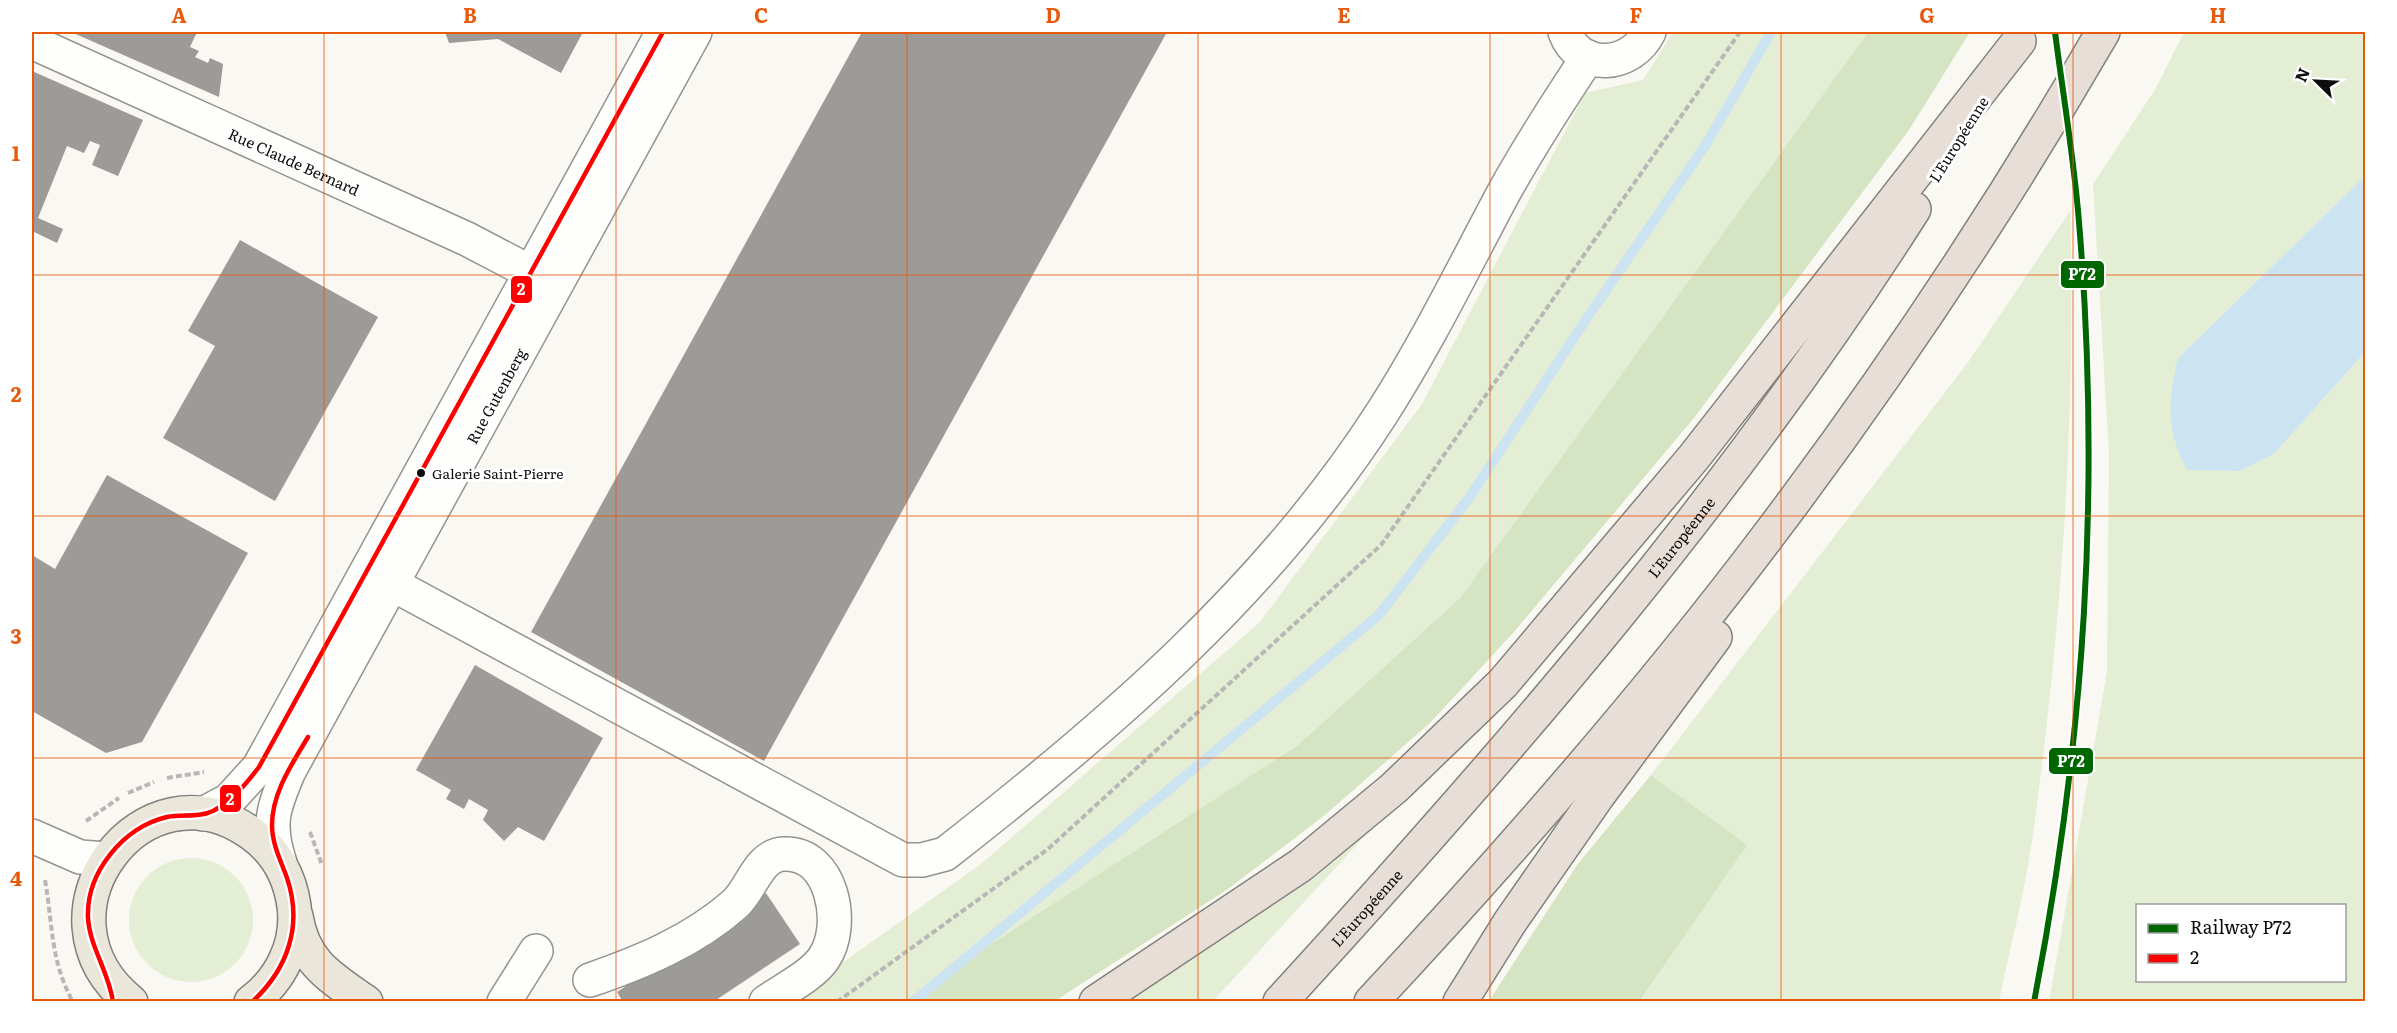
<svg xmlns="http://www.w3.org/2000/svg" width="2397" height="1033" font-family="Literata,serif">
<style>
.green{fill:#e3eed4;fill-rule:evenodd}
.forest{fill:#d5e4c3}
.water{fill:#cce4f1}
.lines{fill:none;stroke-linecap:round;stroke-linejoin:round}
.stream{stroke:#cce4f1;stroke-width:10}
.building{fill:#9d9b98}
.minor-casing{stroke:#949390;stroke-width:36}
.major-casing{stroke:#81807d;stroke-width:36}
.highway-casing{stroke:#81807d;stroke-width:36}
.path{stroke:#b8b7b6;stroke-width:4;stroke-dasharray:6 3;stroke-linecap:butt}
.minor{stroke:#fefefd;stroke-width:33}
.major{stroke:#eae6da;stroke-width:33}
.highway{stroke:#e7ded7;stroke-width:33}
.bus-1-casing{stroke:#fff;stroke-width:9}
.bus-1{stroke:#fe0000;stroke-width:4.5}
.rail-1-casing{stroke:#fff;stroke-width:10}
.rail-1{stroke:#060;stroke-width:6}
.grid{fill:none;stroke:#e8590c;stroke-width:1.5;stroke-opacity:0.55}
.bus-dot{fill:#0d0d0d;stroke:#fff;stroke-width:2}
.labels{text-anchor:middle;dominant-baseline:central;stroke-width:6;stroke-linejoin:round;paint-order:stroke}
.bus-label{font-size:14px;fill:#0d0d0d;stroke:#fff;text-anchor:start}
.street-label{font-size:15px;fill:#0d0d0d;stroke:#fff}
.line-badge{stroke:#fff;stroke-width:2}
.badge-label{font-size:16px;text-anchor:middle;font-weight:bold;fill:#fff}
.neatline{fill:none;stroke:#e8590c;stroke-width:2}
.grid-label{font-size:20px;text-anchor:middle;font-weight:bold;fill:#e8590c}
</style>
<rect width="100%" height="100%" fill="#faf8f2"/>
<path class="green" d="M 1673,32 L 1868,32 L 1460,598 L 1298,745 L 903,1001 L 787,1002 L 981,864 L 1260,622 L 1422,404 L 1585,93 L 1643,80 Z
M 2184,32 L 2365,32 L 2365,176 L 2178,358 L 2187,470 L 2240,471 L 2274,454 L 2365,352 L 2365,1001 L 2049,1002 L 2107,672 L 2109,454 L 2093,184 L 2156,88 ZM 2138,906 L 2344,906 L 2344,980 L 2138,980 Z
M 2070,211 C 2076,421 2061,634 2032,841 C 2024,895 2010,948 1999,1001 L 1640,1002 L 1746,845 L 1651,775 L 1969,361 Z
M 1376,824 L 1213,1001 L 1124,1002 L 1312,880 Z
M129 920a62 62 0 1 1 124 0a62 62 0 1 1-124 0Z"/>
<path class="forest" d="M 1868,32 L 1970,32 L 1909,130 L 1694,418 L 1513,633 L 1430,723 L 1325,815 L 1228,889 L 1055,1001 L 903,1001 L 1298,745 L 1460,598 Z
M 1651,775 L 1747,845 L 1640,1001 L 1489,1001 L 1577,865 Z"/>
<path class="water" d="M 2365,176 L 2365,352 L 2274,454 L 2240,471 L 2187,470 C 2166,431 2168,400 2178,358 Z"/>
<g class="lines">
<path class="stream" d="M 913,1002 L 1379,615 L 1469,498 L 1585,321 L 1705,146 L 1771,32"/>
</g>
<path class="building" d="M 71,32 L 197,32 L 190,47 L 199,51 L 195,57 L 208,63 L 210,58 L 223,64 L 219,97 Z
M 445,32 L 583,32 L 561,73 L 498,39 L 449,43 Z
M 862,32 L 1167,32 L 764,761 L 531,632 Z
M 32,71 L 143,120 L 118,176 L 92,165 L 100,145 L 90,141 L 84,153 L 67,146 L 38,218 L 63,229 L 57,243 L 32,231 Z
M 240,240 L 378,317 L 275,501 L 163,438 L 215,346 L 188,331 Z
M 107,475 L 248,553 L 142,742 L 106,753 L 32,711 L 32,555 L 55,569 Z
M 475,665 L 603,738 L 544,841 L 518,827 L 504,841 L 483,820 L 488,810 L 469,799 L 464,809 L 446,799 L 451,790 L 416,770 Z
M 766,893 L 800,944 L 713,1002 L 623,1002 L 617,992 Z"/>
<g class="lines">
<defs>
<g id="minor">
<path d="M 1565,32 C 1580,73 1632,67 1649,32"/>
<path id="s1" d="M 32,42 L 467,239 L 549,282"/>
<path d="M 392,584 L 903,860 L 922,860 L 945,854 C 1108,727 1269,589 1382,413 C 1427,343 1464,267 1503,194 C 1529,147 1558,102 1588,57"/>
<path d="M 203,814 L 229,800 L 259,767 L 663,32"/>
<path d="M 32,836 L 80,857 L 106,859"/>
<path id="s2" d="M 280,863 C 267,824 273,808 289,771 L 695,32"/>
<path d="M 590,980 C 642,962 693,941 735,904 C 752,889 758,855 784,854 C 833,852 846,926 824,958 C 812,976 784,989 766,1002"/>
<path d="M 504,1002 L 536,951"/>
</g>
<path id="major" d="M 296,916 C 303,962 330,977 366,1002
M 131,1002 C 23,915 144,755 252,834 C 276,851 290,877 294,906 C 299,943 281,980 251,1002"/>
<g id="highway">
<path d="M 1096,1002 L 1301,865 L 1394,788 L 1503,683 L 1694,457 L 2019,41"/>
<path id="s3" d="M 1280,1002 C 1508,753 1733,494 1914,209"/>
<path d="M 1371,1002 C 1510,853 1645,699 1768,536 C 1890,375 2002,206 2103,32"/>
<path d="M 1460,1002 L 1510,922 L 1597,797 L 1715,637"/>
</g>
</defs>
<use href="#minor" class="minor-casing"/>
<use href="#major" class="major-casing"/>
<use href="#highway" class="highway-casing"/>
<path class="path" d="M 167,778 L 204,772
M 128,793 L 154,782
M 86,821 L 119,798
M 310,832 L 322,865
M 45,880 C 53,925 50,960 73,1002
M 837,1002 L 1048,849 L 1381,545 L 1740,32"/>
<use href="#minor" class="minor"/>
<use href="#major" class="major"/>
<use href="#highway" class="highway"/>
<defs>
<path id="bus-1" d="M 113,1002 C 109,972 90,948 88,918 C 86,873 123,827 167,817 C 183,814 198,818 213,811 C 232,801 246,784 259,767 L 663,32
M 252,1002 C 288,969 303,925 287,878 C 281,861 272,844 272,825 C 272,793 292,764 308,737"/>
</defs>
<use href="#bus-1" class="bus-1-casing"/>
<use href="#bus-1" class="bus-1"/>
<defs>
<path id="rail-1" d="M 2034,1002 C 2085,739 2101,489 2079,222 C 2074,158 2063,95 2055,32"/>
</defs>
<use href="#rail-1" class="rail-1-casing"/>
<use href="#rail-1" class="rail-1"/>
</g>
<path class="grid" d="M 324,32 L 324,1002M 616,32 L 616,1002M 907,32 L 907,1002M 1198,32 L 1198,1002M 1490,32 L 1490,1002M 1781,32 L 1781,1002M 2073,32 L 2073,1002M 32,275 L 2366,275M 32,516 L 2366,516M 32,758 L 2366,758"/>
<circle class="bus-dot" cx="421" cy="473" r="5"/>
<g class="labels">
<g class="bus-label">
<text x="432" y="473">Galerie Saint-Pierre</text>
</g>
<g class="street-label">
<text transform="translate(1958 139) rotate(-58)">L'Européenne</text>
<text stroke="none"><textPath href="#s1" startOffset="288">Rue Claude Bernard</textPath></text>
<text stroke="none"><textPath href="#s2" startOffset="524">Rue Gutenberg</textPath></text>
<text stroke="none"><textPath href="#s3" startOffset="614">L'Européenne</textPath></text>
<text stroke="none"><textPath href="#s3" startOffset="128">L'Européenne</textPath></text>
</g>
</g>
<g class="line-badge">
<rect x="2060" y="260" width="45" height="29" rx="6" fill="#060"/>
<rect x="510" y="275" width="23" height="29" rx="6" fill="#fe0000"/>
<rect x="2048" y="747" width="46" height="28" rx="6" fill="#060"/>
<rect x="219" y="784" width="23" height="29" rx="6" fill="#fe0000"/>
</g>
<g class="badge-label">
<text x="2082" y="280">P72</text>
<text x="521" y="295">2</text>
<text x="2071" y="767">P72</text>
<text x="230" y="805">2</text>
</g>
<rect width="2397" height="1033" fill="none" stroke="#ffffff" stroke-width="66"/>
<rect x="2136" y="904" width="210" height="78" fill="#ffffff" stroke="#9e9e9e" stroke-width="1.5"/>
<rect x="2148" y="924" width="30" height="9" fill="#006600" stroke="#9e9e9e" stroke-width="1.5"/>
<text x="2190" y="934" font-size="18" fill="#0d0d0d">Railway P72</text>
<rect x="2148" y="954" width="30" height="9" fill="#fe0000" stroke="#9e9e9e" stroke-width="1.5"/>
<text x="2190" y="964" font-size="18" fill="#0d0d0d">2</text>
<g transform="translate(2316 81) rotate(294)" stroke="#ffffff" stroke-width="4.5" paint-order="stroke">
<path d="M0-4.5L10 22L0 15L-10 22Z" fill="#0d0d0d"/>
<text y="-9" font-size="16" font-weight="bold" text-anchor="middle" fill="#0d0d0d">N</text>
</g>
<rect x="33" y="33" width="2331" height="967" class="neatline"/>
<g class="grid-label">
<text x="179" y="23">A</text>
<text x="470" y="23">B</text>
<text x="761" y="23">C</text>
<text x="1053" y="23">D</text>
<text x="1344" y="23">E</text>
<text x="1636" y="23">F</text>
<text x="1927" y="23">G</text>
<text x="2218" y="23">H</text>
<text x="16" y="161">1</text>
<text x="16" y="402">2</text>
<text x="16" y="644">3</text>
<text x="16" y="886">4</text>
</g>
</svg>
